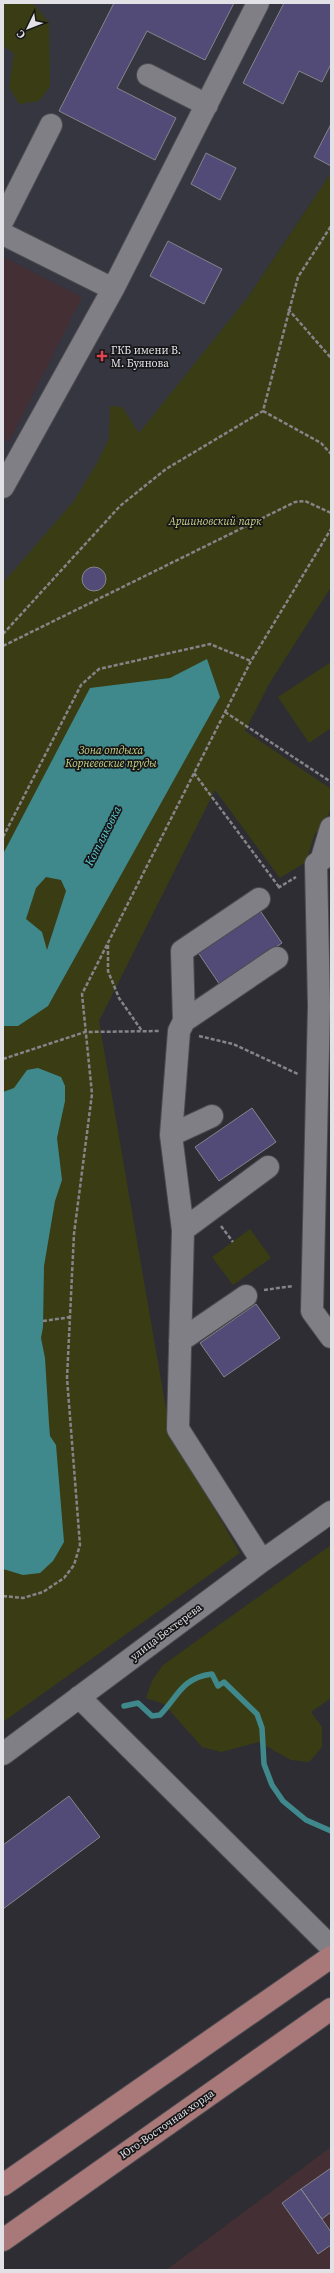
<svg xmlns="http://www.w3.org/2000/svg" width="334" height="2273" font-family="'Source Serif 4',serif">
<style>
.built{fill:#363641}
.industrial{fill:#432f34}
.green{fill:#3a3d13}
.water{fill:#3f898c;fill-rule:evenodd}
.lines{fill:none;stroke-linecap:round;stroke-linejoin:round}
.stream{stroke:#3f898c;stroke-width:5.5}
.building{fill:#524b78;stroke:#84848a}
.minor-casing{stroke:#4b4b50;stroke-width:24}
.major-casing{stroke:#4b4b50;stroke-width:24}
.path{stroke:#858489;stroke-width:2.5;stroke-dasharray:4 2;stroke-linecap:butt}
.minor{stroke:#807f86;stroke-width:22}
.major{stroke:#a97979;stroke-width:22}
.health-dot{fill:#e0444e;stroke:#161619;stroke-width:1.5}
.labels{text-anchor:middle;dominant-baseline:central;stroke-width:3.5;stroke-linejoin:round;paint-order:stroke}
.poi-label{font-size:11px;fill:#e2e2e6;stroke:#161619;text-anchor:start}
.park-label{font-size:11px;font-style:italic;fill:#ccd585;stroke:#161619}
.street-label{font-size:11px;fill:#e2e2e6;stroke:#161619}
.water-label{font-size:12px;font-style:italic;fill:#61d3d7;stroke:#161619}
</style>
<rect width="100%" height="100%" fill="#2e2d33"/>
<path class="built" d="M 3,3 L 331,3 L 331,173 L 248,297 L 3,604 Z"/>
<path class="industrial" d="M 3,257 L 82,297 L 9,442 L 3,439 Z
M 331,2147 L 331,2270 L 166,2270 Z"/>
<path class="green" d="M 3,3 L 33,3 L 49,23 L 50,86 L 39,101 L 19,104 L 9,87 L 14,53 L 3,46 Z
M 331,173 L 331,587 L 269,684 L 245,731 L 331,789 L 331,806 L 323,832 L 315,833 L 306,862 L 280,878 L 215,790 L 99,1021 L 170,1432 L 240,1553 L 3,1722 L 3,583 L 73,502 L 97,463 L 109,438 L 110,406 L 122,407 L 139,433 L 248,297 Z
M 331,662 L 331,728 L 309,743 L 278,697 Z
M 250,1229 L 271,1258 L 233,1285 L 212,1257 Z
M 331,1545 L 331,1698 L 311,1712 L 322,1727 L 322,1747 L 309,1762 L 291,1760 L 259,1742 L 221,1752 L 202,1747 L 164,1704 L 146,1698 L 152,1681 L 163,1665 Z"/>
<path class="water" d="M 207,659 L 220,697 L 48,1006 L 18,1026 L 3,1026 L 3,854 L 90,688 L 170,678 ZM 46,877 L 61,880 L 66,891 L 47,950 L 42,932 L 26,919 L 36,888 Z
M 38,1068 L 61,1077 L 65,1086 L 65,1101 L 57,1138 L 62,1180 L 55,1201 L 44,1266 L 43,1327 L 41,1338 L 45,1358 L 49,1424 L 50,1436 L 56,1445 L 64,1542 L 53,1561 L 40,1573 L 23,1575 L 3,1569 L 3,1092 L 14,1088 L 27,1070 Z"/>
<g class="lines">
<path class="stream" d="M 124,1706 L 138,1703 L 152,1716 L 160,1715 C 178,1697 181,1678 212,1674 L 218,1686 L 224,1682 L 257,1714 L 262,1728 L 264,1764 L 272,1785 L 283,1801 L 306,1820 L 331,1831"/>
</g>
<path class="building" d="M 114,3 L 234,3 L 205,60 L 147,31 L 117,88 L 176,118 L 155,160 L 59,111 Z
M 284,3 L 331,3 L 331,64 L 322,82 L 299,71 L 283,104 L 243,83 Z
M 331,124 L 331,166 L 314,157 Z
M 206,153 L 236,168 L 220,200 L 191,184 Z
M 168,241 L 222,269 L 204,304 L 150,276 Z
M82 579a12 12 0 1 1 24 0a12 12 0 1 1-24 0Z
M 259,909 L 282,943 L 220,985 L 197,951 Z
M 252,1108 L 276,1142 L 219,1181 L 195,1147 Z
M 256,1304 L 280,1338 L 224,1377 L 200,1343 Z
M 69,1796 L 100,1837 L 3,1909 L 3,1845 Z
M 331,2168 L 331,2212 L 322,2219 L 301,2189 Z
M 301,2189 L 331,2232 L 331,2245 L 318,2254 L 282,2203 Z"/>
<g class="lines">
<defs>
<path id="minor" d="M 148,75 L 207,105
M 3,220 L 51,125
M 3,234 L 113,289
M 3,487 L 113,289 L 258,3
M 331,852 L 316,864 L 319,1006 L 312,1311 L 331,1337
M 322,858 L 331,828
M 184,1021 L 182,951 L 259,899
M 171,1135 L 212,1116
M 183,1230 L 268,1167
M 180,1341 L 246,1296
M 262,1561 L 178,1429 L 183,1230 L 171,1135 L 179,1031 L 184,1021 L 277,958
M 79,1697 L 331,1947
M 3,1754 L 262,1561 L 331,1512"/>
<path id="major" d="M 3,2185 L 331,1957
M 3,2240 L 331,2009"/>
</defs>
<use href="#minor" class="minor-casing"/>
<use href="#major" class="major-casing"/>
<path class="path" d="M 288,309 L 331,358
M 263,411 L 321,443 L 331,454
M 3,634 L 120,506 L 166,469 L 263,411 L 298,277 L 331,226
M 3,646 L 295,502 L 305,501 L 331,513
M 225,712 L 331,782
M 194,773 L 279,887
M 3,837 L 81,685 L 99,669 L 210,644 L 251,661
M 278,888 L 296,877
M 108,945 L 108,971 L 119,998 L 142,1031
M 199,1036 L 233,1044 L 298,1074
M 3,1059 L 85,1032 L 160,1031
M 221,1226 L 233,1242
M 264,1290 L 293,1286
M 43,1321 L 71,1317
M 3,1596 L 23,1598 L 43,1592 L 64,1578 L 74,1565 L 80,1545 L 67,1378 L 74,1234 L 92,1094 L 82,994 L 251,661 L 331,529"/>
<use href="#minor" class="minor"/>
<use href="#major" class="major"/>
</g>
<path class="health-dot" d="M100 350h4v4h4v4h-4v4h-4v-4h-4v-4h4z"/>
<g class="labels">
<g class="poi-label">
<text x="111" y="350">ГКБ имени В.<tspan x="111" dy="13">М. Буянова</tspan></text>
</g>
<g class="park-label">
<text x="215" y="521">Аршиновский парк</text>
<text x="111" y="750">Зона отдыха<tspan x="111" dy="13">Корнеевские пруды</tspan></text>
</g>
<g class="street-label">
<text transform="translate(166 1632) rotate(-37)">улица Бехтерева</text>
<text transform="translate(167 2124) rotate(-35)">Юго-Восточная хорда</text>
</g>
<g class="water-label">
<text transform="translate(103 836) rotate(-63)">Котляковка</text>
</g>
</g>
<rect width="334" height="2273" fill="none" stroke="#e2e2e6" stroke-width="8"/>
<g transform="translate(28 28) rotate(227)" stroke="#161619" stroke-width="3" paint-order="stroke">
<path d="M0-3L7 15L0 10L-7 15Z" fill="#e2e2e6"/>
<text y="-6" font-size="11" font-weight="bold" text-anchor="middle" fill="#e2e2e6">С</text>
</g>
</svg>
